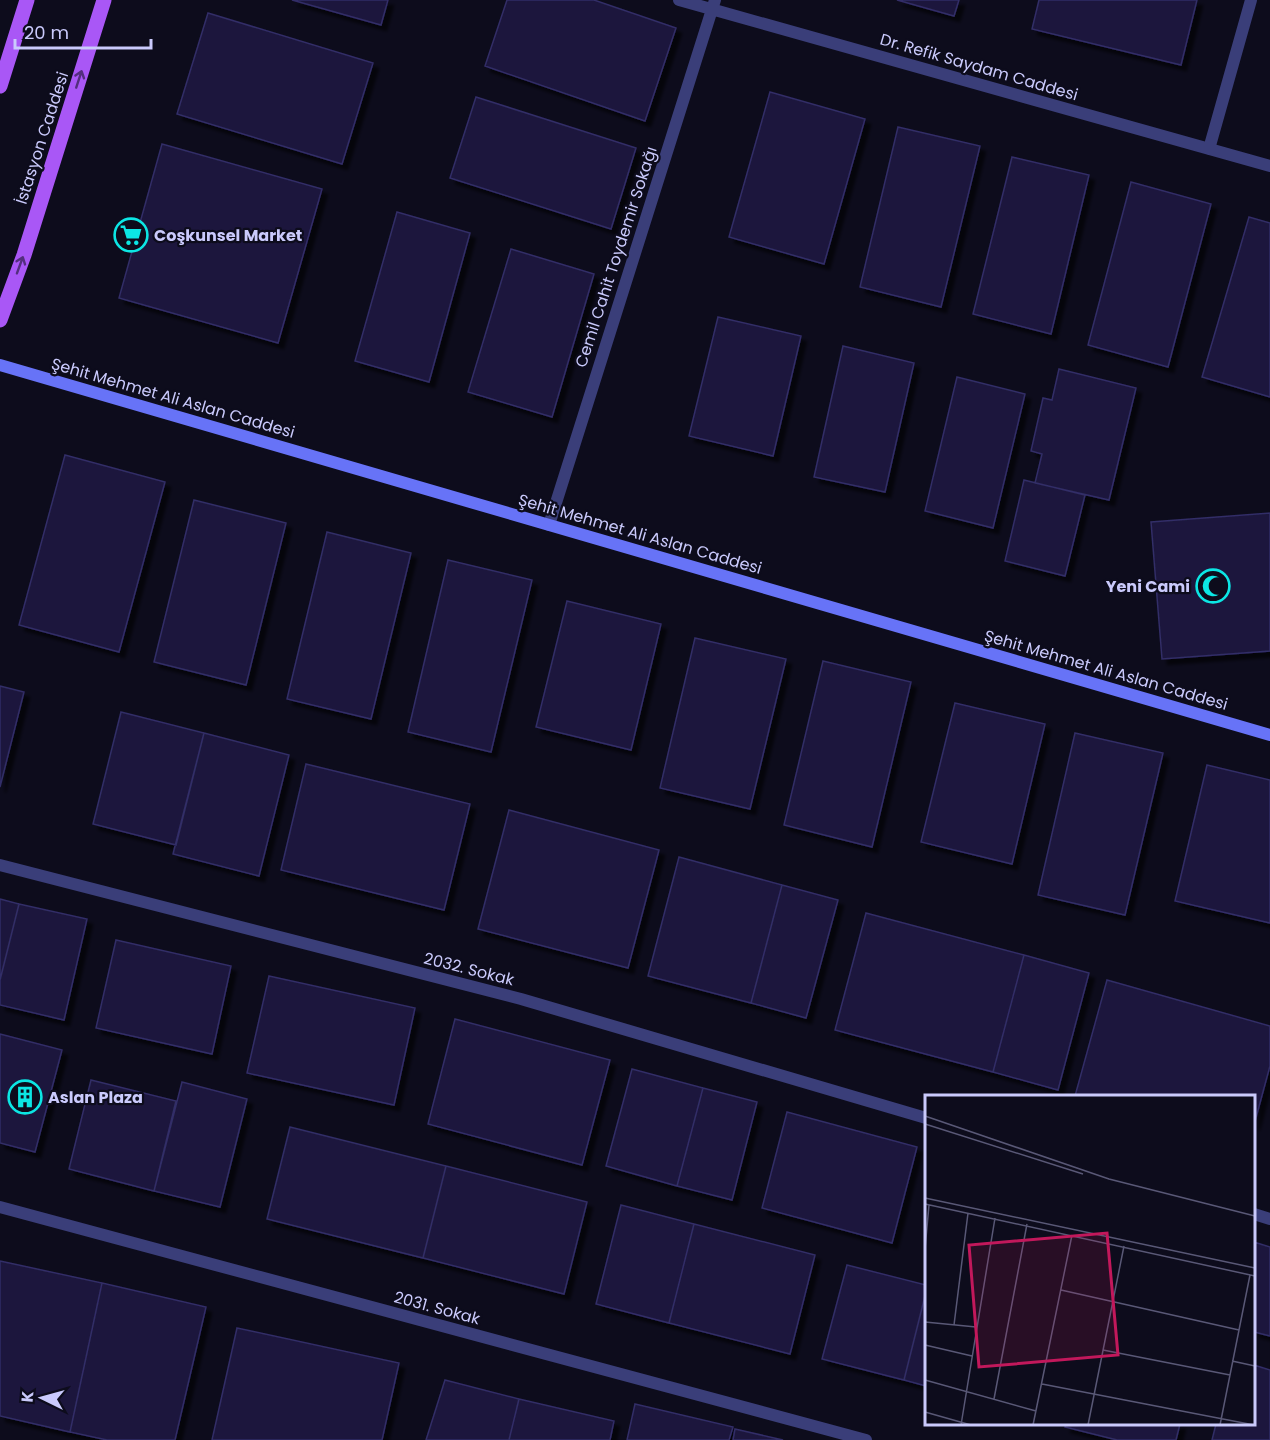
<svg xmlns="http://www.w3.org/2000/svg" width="1270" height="1440" font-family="Poppins,sans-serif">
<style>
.building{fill:#1d193c;stroke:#322d67;stroke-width:1.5;filter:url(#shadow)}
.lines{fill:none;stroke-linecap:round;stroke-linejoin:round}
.street{stroke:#3a3e79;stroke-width:12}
.secondary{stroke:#6773f7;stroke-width:12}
.primary{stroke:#a957f6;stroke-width:15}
.oneway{stroke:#532e7e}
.labels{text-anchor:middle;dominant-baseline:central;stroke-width:4.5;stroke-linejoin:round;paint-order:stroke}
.street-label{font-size:16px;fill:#cacafc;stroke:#0d0c1c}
.poi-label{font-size:16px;font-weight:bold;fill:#cacafc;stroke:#0d0c1c;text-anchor:start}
.inset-road{fill:none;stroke:#595876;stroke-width:1.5}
.view{fill:#c2185b;fill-opacity:0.15;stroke:#c2185b;stroke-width:3}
.inset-edge{fill:none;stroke:#cacafc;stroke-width:3}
</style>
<defs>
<filter id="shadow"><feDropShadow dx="5.5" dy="5.5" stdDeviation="1.5" flood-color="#0009"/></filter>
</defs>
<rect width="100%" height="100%" fill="#0d0c1c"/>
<path class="building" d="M 292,0 L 388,0 L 381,25 Z
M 507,0 L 594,0 L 676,28 L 645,121 L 485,66 Z
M 897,0 L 959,0 L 954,16 Z
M 1039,0 L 1197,0 L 1181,65 L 1032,29 Z
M 208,13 L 373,63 L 342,164 L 177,114 Z
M 770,92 L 865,119 L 824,264 L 729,237 Z
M 476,97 L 636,148 L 611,229 L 450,178 Z
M 898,127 L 980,146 L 941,307 L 860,287 Z
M 162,144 L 322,189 L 278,343 L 119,298 Z
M 1012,157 L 1089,175 L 1051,334 L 973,314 Z
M 1131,182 L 1211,204 L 1168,367 L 1088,345 Z
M 397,212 L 470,233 L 429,382 L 355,361 Z
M 1249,217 L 1270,223 L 1270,397 L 1202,377 Z
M 511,249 L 594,274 L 552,417 L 468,392 Z
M 718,317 L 801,336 L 773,456 L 689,436 Z
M 843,346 L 914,363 L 885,492 L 814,477 Z
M 1059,369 L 1136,388 L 1109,500 L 1035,483 L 1042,454 L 1031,451 L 1043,398 L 1052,400 Z
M 957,377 L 1025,394 L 993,528 L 925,511 Z
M 65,455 L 165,482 L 119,652 L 19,625 Z
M 1024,480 L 1085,495 L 1065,576 L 1005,561 Z
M 194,500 L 286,523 L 246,685 L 154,662 Z
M 1270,513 L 1270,651 L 1162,659 L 1151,522 Z
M 327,532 L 411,553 L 371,719 L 287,699 Z
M 448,560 L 532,580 L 491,752 L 408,732 Z
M 567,601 L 661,624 L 631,750 L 536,727 Z
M 695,638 L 786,659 L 750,809 L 660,788 Z
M 823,661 L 911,682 L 872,847 L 784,825 Z
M 0,686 L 24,692 L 0,787 Z
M 955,703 L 1045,724 L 1012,864 L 921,842 Z
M 121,712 L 204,733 L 176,845 L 93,824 Z
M 204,733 L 289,755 L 259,876 L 173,854 Z
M 1075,733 L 1163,753 L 1125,915 L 1038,895 Z
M 306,764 L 470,804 L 444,910 L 281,870 Z
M 1207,765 L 1270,780 L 1270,923 L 1175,901 Z
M 509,810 L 659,850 L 628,968 L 478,929 Z
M 679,857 L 782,885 L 751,1003 L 648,976 Z
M 782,885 L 838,900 L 806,1018 L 751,1003 Z
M 0,899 L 19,904 L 0,980 Z
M 19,904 L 87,919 L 64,1020 L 0,1005 L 0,980 Z
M 866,913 L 1024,955 L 993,1072 L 835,1030 Z
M 116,940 L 231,966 L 212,1054 L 96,1028 Z
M 1024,955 L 1089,973 L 1058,1090 L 993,1072 Z
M 269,976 L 415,1008 L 394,1105 L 247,1073 Z
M 1107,980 L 1270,1026 L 1270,1066 L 1254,1125 L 1254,1096 L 1075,1096 Z
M 455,1019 L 610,1060 L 582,1165 L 428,1124 Z
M 0,1034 L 62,1050 L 35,1152 L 0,1143 Z
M 632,1069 L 703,1088 L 677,1186 L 606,1166 Z
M 91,1080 L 176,1101 L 154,1191 L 69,1169 Z
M 182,1082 L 247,1099 L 220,1207 L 154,1191 Z
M 703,1088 L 757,1102 L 732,1200 L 677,1186 Z
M 787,1112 L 917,1147 L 892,1243 L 762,1208 Z
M 290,1127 L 446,1166 L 423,1258 L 267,1219 Z
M 446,1166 L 587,1202 L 564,1294 L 423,1258 Z
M 621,1205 L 694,1224 L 669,1323 L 596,1304 Z
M 694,1224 L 815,1255 L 790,1354 L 669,1323 Z
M 1254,1242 L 1270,1247 L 1270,1336 L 1254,1332 Z
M 0,1261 L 102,1283 L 70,1432 L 0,1416 Z
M 847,1265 L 926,1285 L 926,1292 L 904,1380 L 822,1359 Z
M 102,1283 L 206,1307 L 175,1440 L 107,1440 L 70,1432 Z
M 926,1292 L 926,1386 L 904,1380 Z
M 237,1328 L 399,1363 L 382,1440 L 212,1440 Z
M 1254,1365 L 1270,1370 L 1270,1440 L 1212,1440 L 1216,1424 L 1254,1424 Z
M 445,1380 L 519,1399 L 509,1440 L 426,1440 Z
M 519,1399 L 614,1421 L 610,1440 L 509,1440 Z
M 635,1404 L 733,1427 L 729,1440 L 627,1440 Z
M 1066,1424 L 1180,1424 L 1176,1440 L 1117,1440 L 1065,1427 Z
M 735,1429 L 783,1440 L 733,1440 Z"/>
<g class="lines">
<path class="street" d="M 679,0 L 1270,166
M 1209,149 L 1251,0
M 549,525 L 715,0
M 0,865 L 521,999 L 926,1118
M 0,1207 L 866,1440
M 1254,1214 L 1270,1219"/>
<path class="secondary" d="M 0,365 L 1270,735"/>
<path class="primary" d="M 0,86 L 27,0
M 0,320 L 24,255 L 104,0"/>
</g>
<defs><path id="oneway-shaft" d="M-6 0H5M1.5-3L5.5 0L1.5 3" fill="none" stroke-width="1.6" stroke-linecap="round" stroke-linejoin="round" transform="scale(1.5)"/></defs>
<g class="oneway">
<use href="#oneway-shaft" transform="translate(79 79) rotate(-72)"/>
<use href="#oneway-shaft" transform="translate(20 265) rotate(-70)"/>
</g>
<defs>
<symbol id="supermarket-ring" viewBox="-11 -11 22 22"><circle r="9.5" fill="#0d0c1c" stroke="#0ce6e4" stroke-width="1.5"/><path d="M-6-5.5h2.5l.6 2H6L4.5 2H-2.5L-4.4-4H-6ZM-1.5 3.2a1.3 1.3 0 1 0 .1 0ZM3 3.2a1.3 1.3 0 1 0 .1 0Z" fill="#0ce6e4"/></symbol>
<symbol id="mosque-ring" viewBox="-11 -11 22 22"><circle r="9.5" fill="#0d0c1c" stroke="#0ce6e4" stroke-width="1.5"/><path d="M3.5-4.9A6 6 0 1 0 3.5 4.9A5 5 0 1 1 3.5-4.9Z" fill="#0ce6e4"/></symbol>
<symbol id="building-ring" viewBox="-11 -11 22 22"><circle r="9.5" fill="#0d0c1c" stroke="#0ce6e4" stroke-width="1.5"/><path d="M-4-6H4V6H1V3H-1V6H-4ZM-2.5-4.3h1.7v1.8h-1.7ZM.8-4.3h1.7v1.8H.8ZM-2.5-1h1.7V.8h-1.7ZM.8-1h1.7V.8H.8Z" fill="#0ce6e4"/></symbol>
</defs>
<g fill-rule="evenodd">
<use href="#supermarket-ring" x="112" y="216" width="38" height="38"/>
<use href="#mosque-ring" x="1194" y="567" width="38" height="38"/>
<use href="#building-ring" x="6" y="1078" width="38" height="38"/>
</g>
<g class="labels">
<g class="street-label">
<text transform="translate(979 67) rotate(16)">Dr. Refik Saydam Caddesi</text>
<text transform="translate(42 138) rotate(-72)">İstasyon Caddesi</text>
<text transform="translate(616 257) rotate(-72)">Cemil Cahit Toydemir Sokağı</text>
<text transform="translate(173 398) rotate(16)">Şehit Mehmet Ali Aslan Caddesi</text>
<text transform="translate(640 534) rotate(16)">Şehit Mehmet Ali Aslan Caddesi</text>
<text transform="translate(1106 670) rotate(16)">Şehit Mehmet Ali Aslan Caddesi</text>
<text transform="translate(469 969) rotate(14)">2032. Sokak</text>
<text transform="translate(437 1308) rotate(15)">2031. Sokak</text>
</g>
<g class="poi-label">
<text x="154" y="235">Coşkunsel Market</text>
<text x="1190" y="586" text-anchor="end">Yeni Cami</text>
<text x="48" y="1097">Aslan Plaza</text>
</g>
</g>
<g transform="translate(925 1095)">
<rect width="330" height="330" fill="#0d0c1c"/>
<path class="inset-road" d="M 0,21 L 184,84 L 330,121M 0,29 L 158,79M 0,103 L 330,173M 0,109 L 330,181M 0,154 L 4,110M 136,195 L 314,235M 0,227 L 51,232M 29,230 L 43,118M 0,250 L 47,261M 178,255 L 305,280M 307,266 L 330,271M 0,285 L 111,316M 117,289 L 329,330M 69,304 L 102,129M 0,317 L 46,330M 36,330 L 70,123M 108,330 L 147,140M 163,330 L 199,151M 295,330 L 325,180"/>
<path class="view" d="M 182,138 L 193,260 L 54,272 L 44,150 Z"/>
<rect width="330" height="330" class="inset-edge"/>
</g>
<g transform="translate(42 1398) rotate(275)" stroke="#0d0c1c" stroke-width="4.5" paint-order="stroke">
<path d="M0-4.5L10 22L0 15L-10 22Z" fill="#cacafc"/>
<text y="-9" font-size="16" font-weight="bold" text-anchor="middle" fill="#cacafc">K</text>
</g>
<path d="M15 39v9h136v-9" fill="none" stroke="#cacafc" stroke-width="3"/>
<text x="24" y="39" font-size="18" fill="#cacafc" stroke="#0d0c1c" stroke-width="4.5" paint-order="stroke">20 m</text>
</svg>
